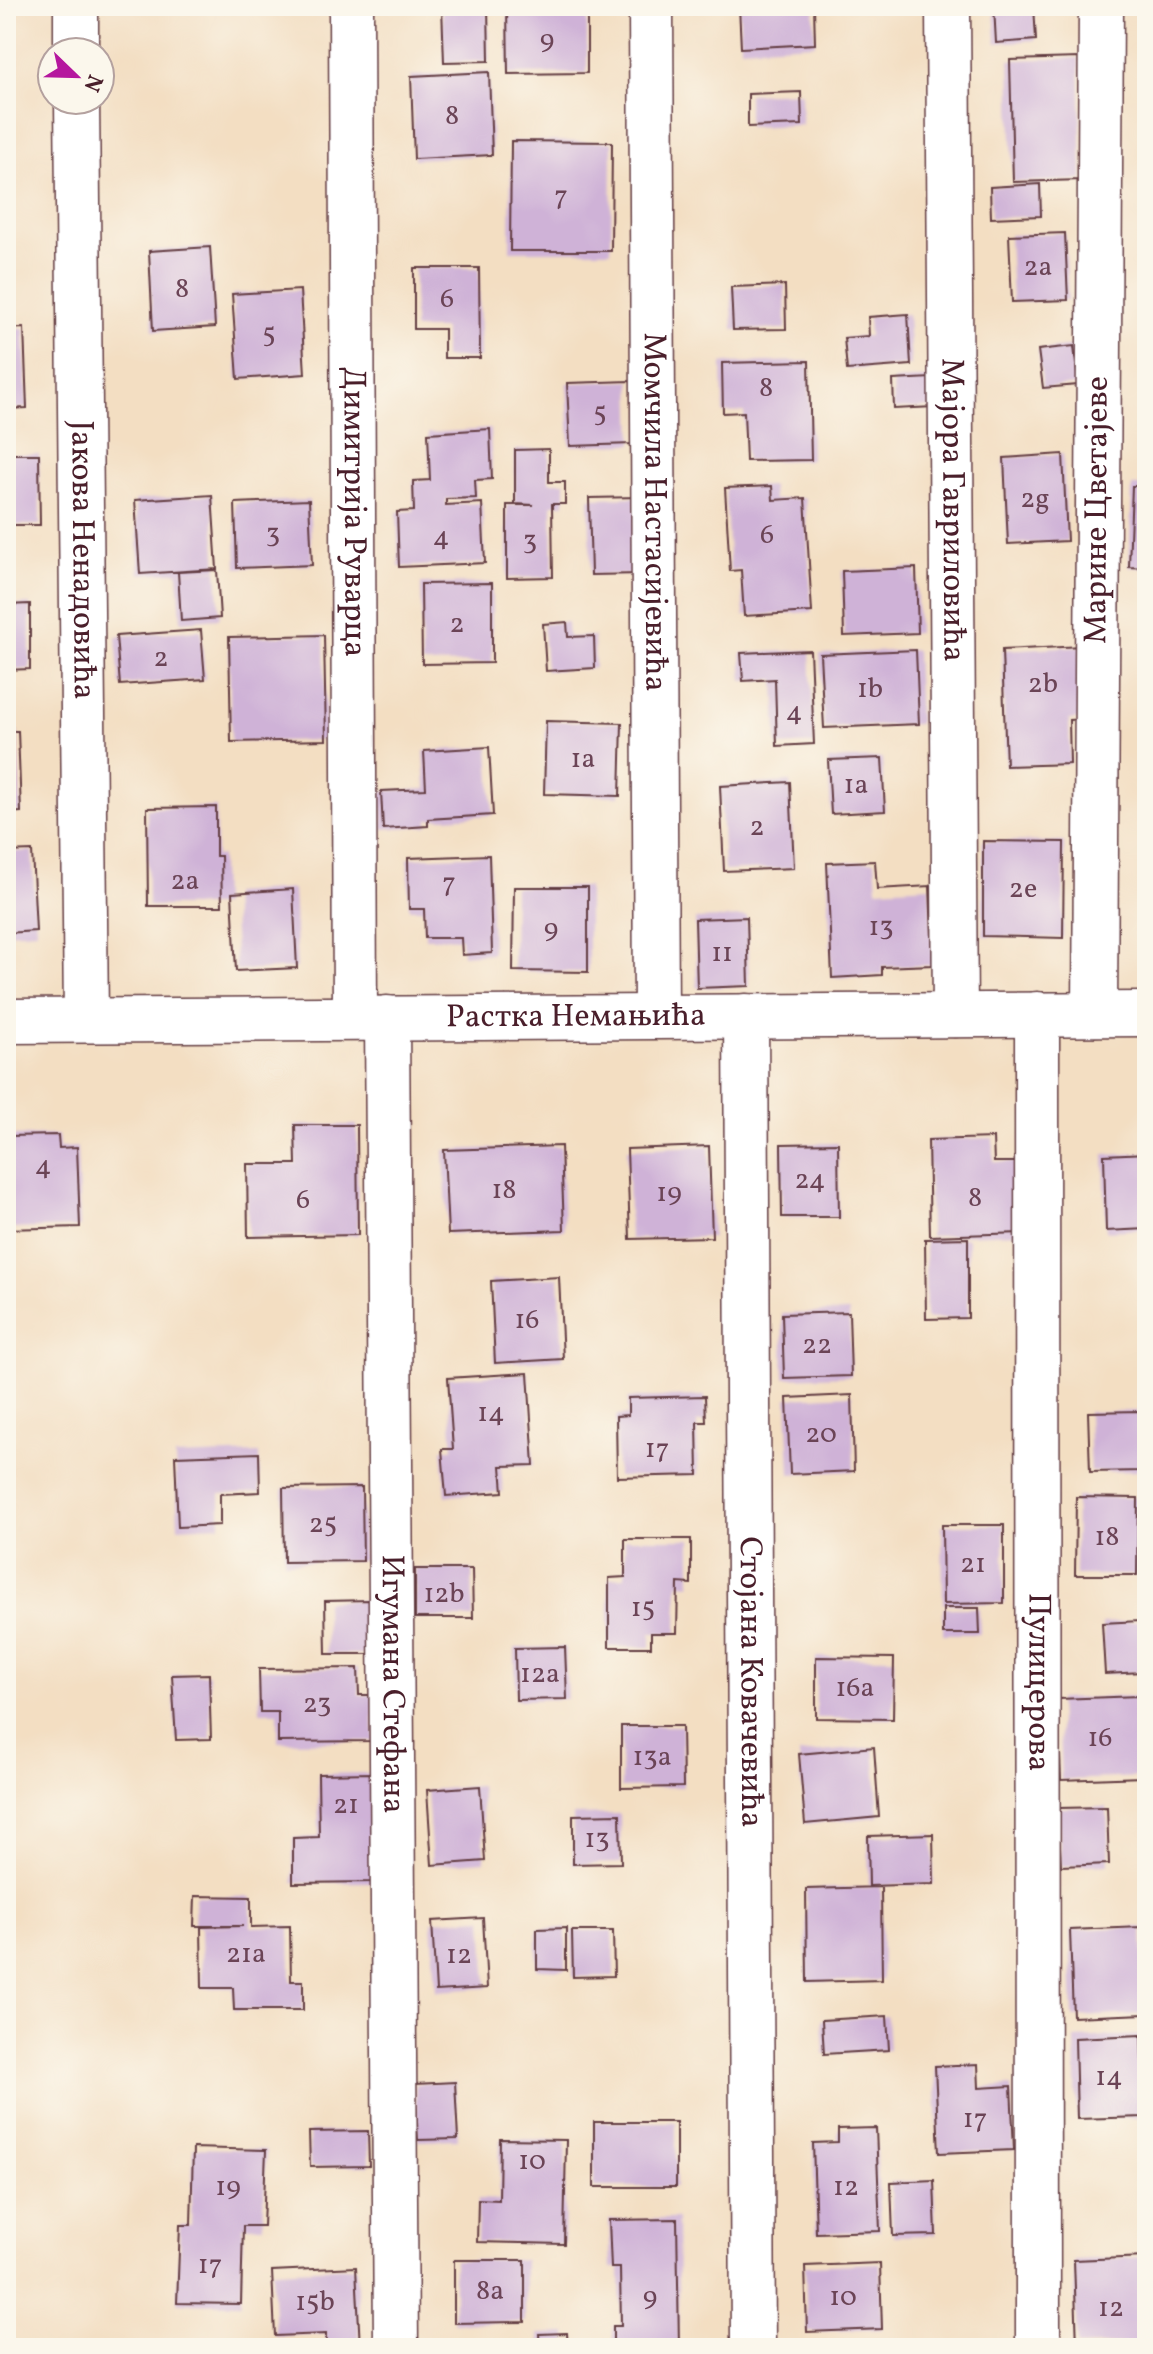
<svg xmlns="http://www.w3.org/2000/svg" width="1153" height="2354" font-family="Vollkorn,serif">
<style>
.building{fill:#cfb2d7}
.lines{fill:none;stroke-linecap:round;stroke-linejoin:round}
.street-casing{stroke:#633c42;stroke-width:47}
.street{stroke:#fff;stroke-width:44}
.labels{text-anchor:middle;dominant-baseline:central;stroke-width:7;stroke-linejoin:round;paint-order:stroke}
.number-label{font-size:28px;fill:#6b4456}
.street-label{font-size:32px;fill:#4a1f2b;stroke:#fbf7ec}
</style>
<rect width="100%" height="100%" fill="#fbf7ec"/>
<filter id="ink" filterUnits="userSpaceOnUse"><feTurbulence type="fractalNoise" baseFrequency=".0125" numOctaves="2"/><feDisplacementMap in="SourceGraphic" scale="16" xChannelSelector="R" yChannelSelector="G"/><feConvolveMatrix kernelMatrix="1 2 1 2 8 2 1 2 1" color-interpolation-filters="sRGB"/></filter>
<filter id="wash" filterUnits="userSpaceOnUse"><feTurbulence type="fractalNoise" baseFrequency=".006" numOctaves="4" result="noise"/><feDisplacementMap in="SourceGraphic" scale="32" xChannelSelector="R" yChannelSelector="G"/><feGaussianBlur stdDeviation="1.8" result="paint"/><feColorMatrix in="noise" values="0 0 0 0 0 0 0 0 0 0 0 0 0 0 0 0 0 1.4 0 .05"/><feComposite in="paint" operator="in"/></filter>
<g filter="url(#wash)">
<rect width="100%" height="100%" fill="#f3dec2"/>
<g id="blocks">
<path class="building" d="M 442,6 L 488,6 L 489,61 L 444,62 Z
M 507,6 L 587,6 L 587,73 L 508,74 Z
M 739,6 L 814,6 L 815,44 L 741,48 Z
M 994,6 L 1034,6 L 1036,40 L 996,43 Z
M 1079,58 L 1082,180 L 1013,182 L 1010,60 Z
M 489,72 L 492,155 L 414,159 L 411,76 Z
M 801,92 L 802,125 L 748,127 L 748,94 Z
M 511,141 L 612,142 L 611,251 L 510,251 Z
M 1040,184 L 1041,216 L 991,218 L 990,187 Z
M 6,217 L 10,217 L 12,288 L 6,288 Z
M 1065,233 L 1068,300 L 1012,302 L 1009,235 Z
M 210,247 L 215,327 L 153,331 L 149,251 Z
M 414,268 L 479,268 L 480,358 L 444,358 L 444,329 L 414,329 Z
M 785,285 L 786,329 L 733,330 L 731,287 Z
M 300,290 L 305,374 L 238,379 L 232,294 Z
M 908,314 L 911,365 L 847,370 L 844,338 L 869,336 L 868,317 Z
M 24,328 L 27,408 L 6,409 L 6,329 Z
M 1074,346 L 1078,385 L 1043,388 L 1038,350 Z
M 809,361 L 811,460 L 746,461 L 744,412 L 723,413 L 722,363 Z
M 932,378 L 934,407 L 894,409 L 893,380 Z
M 631,381 L 633,444 L 570,446 L 567,383 Z
M 490,429 L 492,479 L 475,480 L 476,498 L 446,499 L 446,505 L 482,503 L 485,563 L 399,567 L 397,512 L 414,511 L 413,481 L 430,480 L 428,433 Z
M 549,449 L 549,482 L 565,482 L 565,504 L 552,504 L 553,577 L 507,578 L 507,505 L 534,505 L 515,504 L 515,450 Z
M 6,454 L 39,454 L 40,525 L 6,525 Z
M 1063,454 L 1067,541 L 1008,544 L 1004,458 Z
M 772,486 L 773,500 L 805,498 L 812,612 L 744,616 L 741,570 L 730,571 L 725,488 Z
M 1132,486 L 1147,486 L 1147,568 L 1129,567 Z
M 212,495 L 217,569 L 140,574 L 135,500 Z
M 640,497 L 642,574 L 591,575 L 589,498 Z
M 309,500 L 312,565 L 237,568 L 235,503 Z
M 916,568 L 918,633 L 844,636 L 842,571 Z
M 217,570 L 220,618 L 181,621 L 178,572 Z
M 492,583 L 492,663 L 422,664 L 421,584 Z
M 30,604 L 30,669 L 6,670 L 6,605 Z
M 567,622 L 568,637 L 594,636 L 595,668 L 546,671 L 543,624 Z
M 201,630 L 205,679 L 120,685 L 116,636 Z
M 324,635 L 326,740 L 231,742 L 229,637 Z
M 1082,646 L 1085,719 L 1069,720 L 1070,764 L 1006,766 L 1002,650 Z
M 810,650 L 814,744 L 777,746 L 775,679 L 743,681 L 741,653 Z
M 916,650 L 919,724 L 824,728 L 820,654 Z
M 546,721 L 622,723 L 620,796 L 544,794 Z
M 6,731 L 18,731 L 21,812 L 6,813 Z
M 489,747 L 493,815 L 428,819 L 428,826 L 383,829 L 381,791 L 426,789 L 424,751 Z
M 882,758 L 885,811 L 831,814 L 828,760 Z
M 790,782 L 794,868 L 724,871 L 720,786 Z
M 216,807 L 216,856 L 221,856 L 222,906 L 148,906 L 147,808 Z
M 983,841 L 1064,842 L 1063,938 L 983,936 Z
M 32,851 L 36,931 L 6,933 L 6,852 Z
M 489,855 L 492,953 L 462,955 L 461,938 L 425,938 L 424,909 L 409,909 L 408,858 Z
M 875,861 L 877,889 L 930,886 L 933,965 L 882,967 L 882,975 L 832,978 L 827,863 Z
M 514,887 L 588,887 L 588,972 L 513,971 Z
M 293,889 L 297,968 L 236,971 L 232,893 Z
M 747,917 L 749,986 L 697,988 L 695,919 Z
M 295,1125 L 357,1125 L 358,1235 L 248,1237 L 247,1164 L 296,1164 Z
M 58,1135 L 59,1148 L 77,1147 L 80,1227 L 6,1229 L 6,1184 L 9,1184 L 8,1136 Z
M 993,1138 L 994,1162 L 1021,1162 L 1022,1233 L 930,1236 L 928,1140 Z
M 838,1143 L 839,1217 L 782,1217 L 781,1144 Z
M 561,1146 L 564,1230 L 448,1234 L 444,1150 Z
M 709,1146 L 712,1237 L 630,1239 L 627,1149 Z
M 1147,1153 L 1147,1229 L 1106,1231 L 1104,1155 Z
M 968,1238 L 968,1318 L 926,1319 L 925,1239 Z
M 559,1277 L 563,1359 L 495,1363 L 491,1281 Z
M 849,1312 L 851,1376 L 784,1378 L 782,1314 Z
M 528,1373 L 534,1465 L 501,1466 L 503,1492 L 446,1496 L 442,1449 L 453,1449 L 448,1378 Z
M 852,1395 L 854,1471 L 790,1474 L 787,1398 Z
M 705,1396 L 706,1422 L 697,1422 L 698,1475 L 617,1477 L 616,1416 L 628,1415 L 628,1398 Z
M 1141,1411 L 1142,1471 L 1090,1472 L 1088,1412 Z
M 259,1453 L 260,1492 L 220,1494 L 220,1525 L 178,1527 L 175,1456 Z
M 362,1487 L 363,1561 L 284,1562 L 283,1488 Z
M 1076,1497 L 1138,1498 L 1137,1575 L 1075,1575 Z
M 942,1525 L 1004,1525 L 1004,1603 L 943,1604 Z
M 625,1539 L 691,1539 L 691,1584 L 678,1583 L 677,1633 L 651,1633 L 651,1647 L 609,1647 L 609,1578 L 625,1577 Z
M 415,1569 L 472,1569 L 473,1618 L 415,1618 Z
M 371,1600 L 371,1654 L 326,1654 L 325,1601 Z
M 943,1608 L 979,1608 L 980,1634 L 943,1634 Z
M 1140,1621 L 1142,1672 L 1105,1674 L 1102,1623 Z
M 565,1647 L 567,1699 L 516,1700 L 515,1648 Z
M 816,1657 L 894,1658 L 893,1719 L 816,1718 Z
M 358,1668 L 359,1695 L 373,1695 L 374,1741 L 278,1742 L 278,1712 L 260,1712 L 259,1669 Z
M 209,1674 L 211,1739 L 176,1740 L 172,1675 Z
M 1139,1696 L 1142,1777 L 1061,1780 L 1058,1699 Z
M 621,1726 L 682,1726 L 683,1787 L 621,1788 Z
M 874,1747 L 879,1817 L 805,1824 L 799,1754 Z
M 373,1773 L 374,1882 L 293,1883 L 293,1838 L 319,1837 L 318,1774 Z
M 480,1786 L 485,1861 L 432,1865 L 427,1790 Z
M 1107,1807 L 1109,1864 L 1061,1866 L 1058,1808 Z
M 620,1814 L 621,1863 L 573,1864 L 573,1815 Z
M 933,1834 L 934,1884 L 869,1886 L 868,1836 Z
M 881,1887 L 882,1980 L 807,1982 L 806,1889 Z
M 195,1896 L 251,1897 L 251,1927 L 290,1926 L 291,1981 L 303,1981 L 303,2010 L 234,2010 L 233,1988 L 202,1988 L 201,1927 L 243,1926 L 194,1926 Z
M 483,1918 L 487,1988 L 436,1991 L 432,1921 Z
M 1142,1927 L 1145,2014 L 1073,2017 L 1070,1930 Z
M 566,1928 L 566,1970 L 537,1969 L 537,1929 Z
M 572,1931 L 613,1931 L 614,1976 L 573,1977 Z
M 887,2016 L 889,2050 L 824,2054 L 822,2020 Z
M 1141,2035 L 1144,2117 L 1077,2119 L 1075,2038 Z
M 978,2064 L 979,2088 L 1011,2086 L 1014,2150 L 939,2153 L 935,2066 Z
M 455,2082 L 458,2139 L 418,2140 L 415,2084 Z
M 594,2122 L 676,2122 L 676,2187 L 594,2187 Z
M 876,2128 L 880,2231 L 816,2233 L 813,2143 L 838,2142 L 838,2129 Z
M 368,2131 L 369,2166 L 310,2167 L 309,2132 Z
M 500,2139 L 566,2140 L 564,2244 L 477,2242 L 478,2199 L 499,2200 Z
M 193,2148 L 266,2150 L 263,2226 L 243,2226 L 241,2304 L 177,2303 L 180,2225 L 191,2225 Z
M 934,2180 L 936,2235 L 893,2236 L 891,2182 Z
M 677,2219 L 679,2348 L 613,2348 L 613,2326 L 621,2326 L 620,2268 L 611,2268 L 609,2220 Z
M 1146,2257 L 1147,2343 L 1077,2346 L 1074,2260 Z
M 454,2260 L 525,2260 L 525,2322 L 454,2323 Z
M 880,2263 L 882,2329 L 807,2332 L 805,2266 Z
M 356,2267 L 360,2348 L 326,2348 L 326,2334 L 275,2336 L 272,2271 Z
M 567,2333 L 568,2348 L 540,2348 L 539,2334 Z"/>
</g>
</g>
<g filter="url(#ink)">
<use href="#blocks" fill-opacity="0" stroke="#633c42" stroke-width="2"/>
<g class="lines">
<defs>
<g id="street">
<path d="M 76,6 L 76,52"/>
<path id="s1" d="M 351,6 L 355,1018"/>
<path id="s2" d="M 651,6 L 656,1016"/>
<path id="s3" d="M 948,6 L 955,1015"/>
<path id="s4" d="M 77,100 L 86,1020"/>
<path id="s5" d="M 1037,1014 L 1038,2348"/>
<path id="s6" d="M 1095,1014 L 1101,6"/>
<path id="s7" d="M 746,1016 L 753,2348"/>
<path id="s8" d="M 387,1018 L 396,2348"/>
<path id="s9" d="M 6,1021 L 1147,1014"/>
</g>
</defs>
<use href="#street" class="street-casing"/>
<use href="#street" class="street"/>
</g>
</g>
<g class="labels">
<g class="number-label">
<text x="547" y="40">9</text>
<text x="452" y="116">8</text>
<text x="561" y="196">7</text>
<text x="1038" y="267">2a</text>
<text x="182" y="289">8</text>
<text x="447" y="299">6</text>
<text x="269" y="334">5</text>
<text x="766" y="388">8</text>
<text x="600" y="413">5</text>
<text x="1035" y="499">2g</text>
<text x="273" y="534">3</text>
<text x="767" y="535">6</text>
<text x="441" y="537">4</text>
<text x="530" y="541">3</text>
<text x="457" y="624">2</text>
<text x="161" y="658">2</text>
<text x="1043" y="684">2b</text>
<text x="870" y="689">1b</text>
<text x="794" y="712">4</text>
<text x="583" y="759">1a</text>
<text x="856" y="785">1a</text>
<text x="757" y="827">2</text>
<text x="185" y="881">2a</text>
<text x="449" y="883">7</text>
<text x="1023" y="889">2e</text>
<text x="881" y="927">13</text>
<text x="551" y="929">9</text>
<text x="722" y="953">11</text>
<text x="43" y="1166">4</text>
<text x="810" y="1180">24</text>
<text x="504" y="1190">18</text>
<text x="669" y="1193">19</text>
<text x="975" y="1198">8</text>
<text x="303" y="1200">6</text>
<text x="527" y="1320">16</text>
<text x="817" y="1345">22</text>
<text x="491" y="1413">14</text>
<text x="821" y="1434">20</text>
<text x="657" y="1449">17</text>
<text x="323" y="1524">25</text>
<text x="1107" y="1537">18</text>
<text x="973" y="1564">21</text>
<text x="444" y="1594">12b</text>
<text x="643" y="1608">15</text>
<text x="540" y="1674">12a</text>
<text x="855" y="1688">16a</text>
<text x="317" y="1704">23</text>
<text x="1100" y="1738">16</text>
<text x="652" y="1757">13a</text>
<text x="346" y="1805">21</text>
<text x="597" y="1839">13</text>
<text x="246" y="1954">21a</text>
<text x="459" y="1955">12</text>
<text x="1109" y="2077">14</text>
<text x="975" y="2119">17</text>
<text x="532" y="2161">10</text>
<text x="228" y="2187">19</text>
<text x="846" y="2187">12</text>
<text x="210" y="2265">17</text>
<text x="490" y="2291">8a</text>
<text x="650" y="2297">9</text>
<text x="843" y="2297">10</text>
<text x="315" y="2302">15b</text>
<text x="1111" y="2308">12</text>
</g>
<g class="street-label">
<text stroke="none"><textPath href="#s3" startOffset="504">Мајора Гавриловића</textPath></text>
<text stroke="none"><textPath href="#s6" startOffset="504">Марине Цветајеве</textPath></text>
<text stroke="none"><textPath href="#s2" startOffset="506">Момчила Настасијевића</textPath></text>
<text stroke="none"><textPath href="#s1" startOffset="506">Димитрија Руварца</textPath></text>
<text stroke="none"><textPath href="#s4" startOffset="460">Јакова Ненадовића</textPath></text>
<text stroke="none"><textPath href="#s9" startOffset="570">Растка Немањића</textPath></text>
<text stroke="none"><textPath href="#s5" startOffset="668">Пулицерова</textPath></text>
<text stroke="none"><textPath href="#s7" startOffset="666">Стојана Ковачевића</textPath></text>
<text stroke="none"><textPath href="#s8" startOffset="666">Игумана Стефана</textPath></text>
</g>
</g>
<rect width="1153" height="2354" fill="none" stroke="#fbf7ec" stroke-width="32"/>
<g transform="translate(76 76) rotate(113)"><circle r="38" fill="#fbf7ec" stroke="#b4a19f" stroke-width="2"/>
<path d="M0-6L14 30L0 20L-14 30Z" fill="#b5179e"/>
<text y="-12" font-size="22" font-weight="bold" text-anchor="middle" fill="#4a1f2b">N</text>
</g>
</svg>
